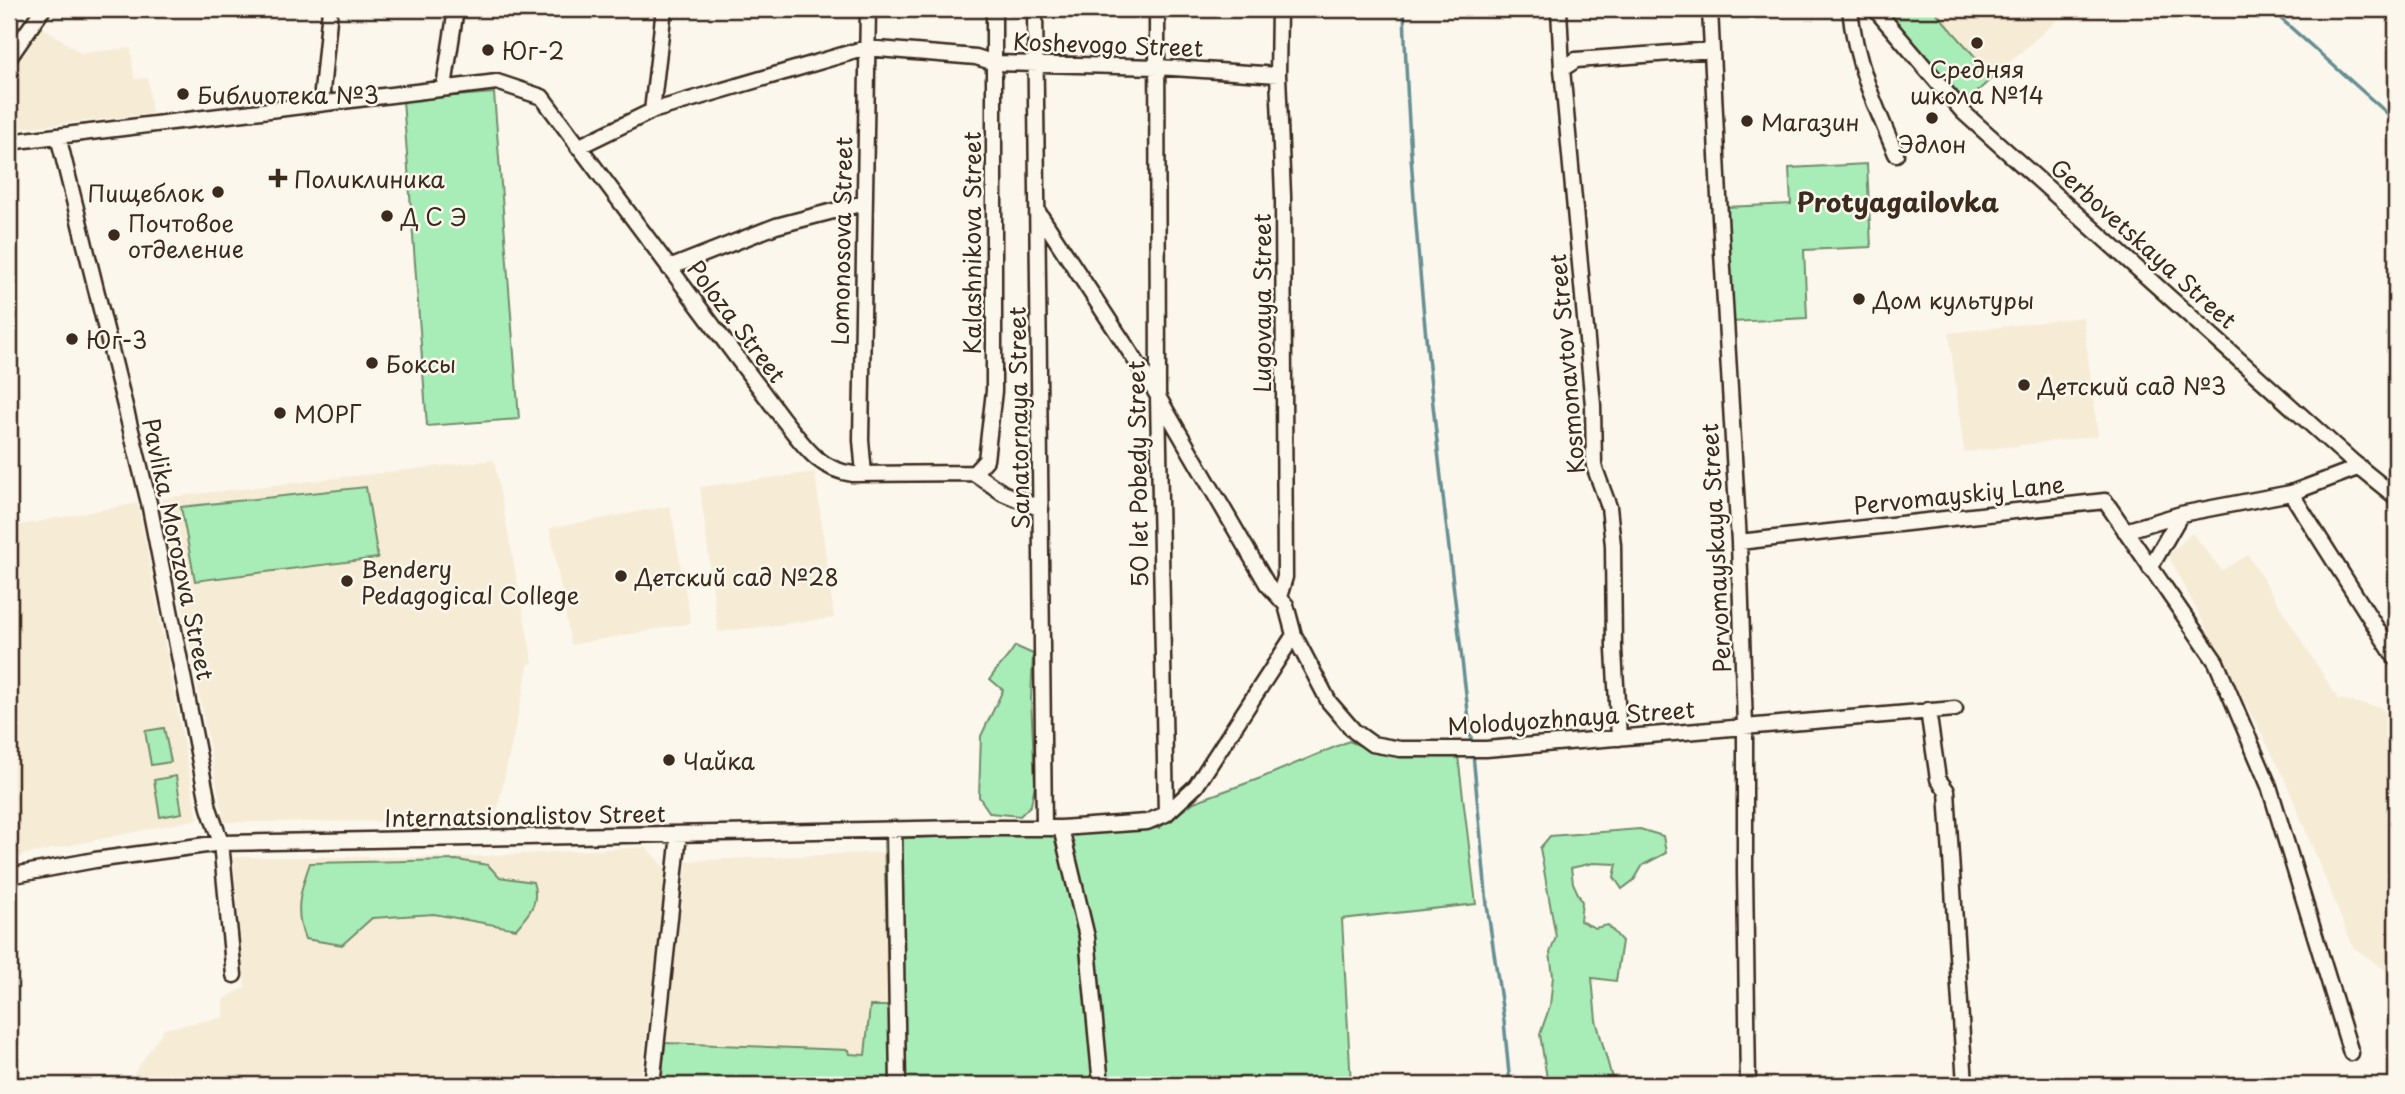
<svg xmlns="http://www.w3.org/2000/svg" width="2405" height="1094" font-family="'Playpen Sans',sans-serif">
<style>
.built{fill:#f6ecd6}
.green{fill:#a8edb8;stroke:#728c6b;stroke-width:2}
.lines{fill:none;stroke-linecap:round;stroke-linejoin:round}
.stream{stroke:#668e93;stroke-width:3.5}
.minor-casing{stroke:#3b2a1e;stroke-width:19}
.minor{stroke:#fbf7ec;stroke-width:14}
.poi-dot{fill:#3b2a1e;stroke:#fbf7ec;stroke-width:2.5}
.labels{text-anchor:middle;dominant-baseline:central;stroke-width:5;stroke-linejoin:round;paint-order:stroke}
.street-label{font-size:23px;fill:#3b2a1e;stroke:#fbf7ec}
.poi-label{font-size:23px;fill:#3b2a1e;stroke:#fbf7ec;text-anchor:start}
.quarter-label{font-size:26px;font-weight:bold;fill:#3b2a1e;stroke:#fbf7ec}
</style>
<rect width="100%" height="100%" fill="#fbf7ec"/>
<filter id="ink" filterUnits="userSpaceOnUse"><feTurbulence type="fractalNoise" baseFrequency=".0143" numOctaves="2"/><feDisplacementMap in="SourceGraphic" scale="14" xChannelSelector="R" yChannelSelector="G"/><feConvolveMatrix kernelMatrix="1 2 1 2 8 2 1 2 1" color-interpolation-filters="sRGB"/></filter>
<g filter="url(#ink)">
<path class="built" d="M 1892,9 L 2070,9 L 1969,98 Z
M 37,23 L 81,53 L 131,48 L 134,79 L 148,78 L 152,114 L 10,129 L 9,63 Z
M 2083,317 L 2098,436 L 1964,452 L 1949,333 Z
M 494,460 L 533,663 L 529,664 L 495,821 L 224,822 L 161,498 Z
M 815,472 L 834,618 L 718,632 L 700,487 Z
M 138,503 L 198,819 L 9,858 L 9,527 Z
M 670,506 L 691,623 L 571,645 L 550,528 Z
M 2192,533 L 2222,570 L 2248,555 L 2338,699 L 2380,707 L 2396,722 L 2396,978 L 2353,947 L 2283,775 L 2168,555 Z
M 646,847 L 667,871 L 640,1085 L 126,1085 L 164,1029 L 224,1017 L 223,1000 L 245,987 L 233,857 L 466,857 Z
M 884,852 L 889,1007 L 870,1006 L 865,1055 L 849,1054 L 849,1050 L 665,1043 L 687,861 Z"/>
<path class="green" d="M 1882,9 L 1933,9 L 1993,77 L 1965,103 Z
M 494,93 L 519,419 L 427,426 L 403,100 Z
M 1867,164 L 1871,247 L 1804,250 L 1807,318 L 1732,322 L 1726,207 L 1791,204 L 1789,168 Z
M 366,487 L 378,558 L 195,581 L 181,507 Z
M 1015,646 L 1033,654 L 1031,699 L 1035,784 L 1031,805 L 1020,816 L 990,813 L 979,797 L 981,736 L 1003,690 L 990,679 C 997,667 1008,659 1015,646 Z
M 164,728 L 171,762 L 151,765 L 145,731 Z
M 1349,741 L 1380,754 L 1458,756 L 1476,904 L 1342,919 L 1351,1085 L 661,1085 L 665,1043 L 849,1050 L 850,1054 L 865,1055 L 870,1006 L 889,1006 L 884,839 L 1159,828 L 1194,802 L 1261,778 Z
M 176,776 L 182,813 L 160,817 L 154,780 Z
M 1640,829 L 1663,836 L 1666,853 L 1643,865 L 1634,880 L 1622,889 L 1614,877 L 1617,864 L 1593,863 L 1571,868 L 1573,883 L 1582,902 L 1580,921 L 1595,928 L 1608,925 L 1622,941 L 1616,981 L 1592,978 L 1596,1020 L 1614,1085 L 1548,1085 L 1540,1034 L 1550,1006 L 1553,976 L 1550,953 L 1556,937 L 1540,848 L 1550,836 Z
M 457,860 L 488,865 L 499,877 L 533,882 C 540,904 529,913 516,929 L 434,914 L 372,918 L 342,945 L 305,939 C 294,911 300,891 310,863 Z"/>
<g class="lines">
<path class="stream" d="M 1404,9 C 1411,256 1444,501 1472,746
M 2270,9 L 2396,121
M 1473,754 L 1487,905 L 1504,1021 L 1510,1085"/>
<defs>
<path id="minor" d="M 1035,9 L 1044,828
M 1559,9 L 1562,69
M 1710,9 L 1720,218 L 1739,542 L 1745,727 L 1745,873 L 1748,1085
M 1850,9 C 1855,61 1875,106 1896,154
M 1875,9 L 1963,112 L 2354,463 L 2396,497
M 9,58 L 43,9
M 444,87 L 456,9
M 321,102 L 330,9
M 652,111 L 664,9
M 58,136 L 149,503 L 209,808 L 221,843 L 234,975
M 9,142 L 497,82 L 542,97 L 782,418 C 804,445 817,469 853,474 L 974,473 L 1003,493 L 1041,509
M 578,147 L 652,111 L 866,48 L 976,57 L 995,63 L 1158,67 L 1278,75
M 1038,212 L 1149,381 L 1267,584 L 1286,605 L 1294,635 L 1329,702 L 1354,731 L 1372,744 L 1400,749 L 1486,749 L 1955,709
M 669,268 L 776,226 L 864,203
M 974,473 L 986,460 L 994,391 L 994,9
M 864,474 L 861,440 L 868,9
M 2291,493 L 2360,467
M 2125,531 L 2181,514 L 2291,493 L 2396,659
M 1739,542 L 2105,501 L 2216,662 L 2269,786 L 2351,1053
M 2150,568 L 2181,514
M 1279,597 L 1285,577 L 1283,196 L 1278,75 L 1279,9
M 1928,710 L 1938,779 L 1947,791 L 1965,1085
M 1619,738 L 1614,650 L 1613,545 L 1609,507 L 1594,466 L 1593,405 L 1562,69 L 1576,60 L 1712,50
M 1166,814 L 1196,786 L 1294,635
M 1061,828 L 1087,937 L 1101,1085
M 894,829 L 898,1085
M 9,876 L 95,860 L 221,843 L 965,828 L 1061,828 L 1147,822 L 1166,814 L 1158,396 L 1157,9
M 652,1085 L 679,834"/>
</defs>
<use href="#minor" class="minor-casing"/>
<use href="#minor" class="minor"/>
</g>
</g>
<g class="poi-dot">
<circle cx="1977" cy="43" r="7"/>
<circle cx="488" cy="50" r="7"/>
<circle cx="183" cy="94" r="7"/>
<circle cx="1932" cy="118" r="7"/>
<circle cx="1747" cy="121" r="7"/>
<path d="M274.5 167.5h7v7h7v7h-7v7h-7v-7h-7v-7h7z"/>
<circle cx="218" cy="192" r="7"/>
<circle cx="387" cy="216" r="7"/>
<circle cx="114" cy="235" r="7"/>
<circle cx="1859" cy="299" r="7"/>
<circle cx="72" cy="339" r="7"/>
<circle cx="372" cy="363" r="7"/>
<circle cx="2024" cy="385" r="7"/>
<circle cx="280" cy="413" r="7"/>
<circle cx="621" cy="576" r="7"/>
<circle cx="347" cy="581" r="7"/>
<circle cx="669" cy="760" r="7"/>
</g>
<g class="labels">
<g class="street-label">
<text transform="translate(1108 44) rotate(2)">Koshevogo Street</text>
<text transform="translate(841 241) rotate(-89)">Lomonosova Street</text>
<text transform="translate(971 243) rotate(-90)">Kalashnikova Street</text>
<text transform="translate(2144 243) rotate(42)">Gerbovetskaya Street</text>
<text transform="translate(1261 303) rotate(-90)">Lugovaya Street</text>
<text transform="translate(737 321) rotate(53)">Poloza Street</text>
<text transform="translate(1566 364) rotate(-95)">Kosmonavtov Street</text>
<text transform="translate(1018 418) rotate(-91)">Sanatornaya Street</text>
<text transform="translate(1137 474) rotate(-91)">50 let Pobedy Street</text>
<text transform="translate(1959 494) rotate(-6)">Pervomayskiy Lane</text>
<text transform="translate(1715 548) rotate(-93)">Pervomayskaya Street</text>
<text transform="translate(179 549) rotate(78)">Pavlika Morozova Street</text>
<text transform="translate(1571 717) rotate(-4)">Molodyozhnaya Street</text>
<text transform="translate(525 815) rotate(-1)">Internatsionalistov Street</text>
</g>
<g class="poi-label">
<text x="502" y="50">Юг-2</text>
<text x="1977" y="68" text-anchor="middle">Средняя<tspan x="1977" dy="26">школа №14</tspan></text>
<text x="197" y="94">Библиотека №3</text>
<text x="1761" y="121">Магазин</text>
<text x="1932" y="143" text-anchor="middle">Эдлон</text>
<text x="294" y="178">Поликлиника</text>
<text x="204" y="192" text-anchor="end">Пищеблок</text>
<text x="401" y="216">Д С Э</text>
<text x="128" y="222">Почтовое<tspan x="128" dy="26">отделение</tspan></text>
<text x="1873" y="299">Дом культуры</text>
<text x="86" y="339">Юг-3</text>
<text x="386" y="363">Боксы</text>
<text x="2038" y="385">Детский сад №3</text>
<text x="294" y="413">МОРГ</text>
<text x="361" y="568">Bendery<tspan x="361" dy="26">Pedagogical College</tspan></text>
<text x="635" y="576">Детский сад №28</text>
<text x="683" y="760">Чайка</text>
</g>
<g class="quarter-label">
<text x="1898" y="201">Protyagailovka</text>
</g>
</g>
<rect width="2405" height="1094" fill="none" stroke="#fbf7ec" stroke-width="35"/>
<rect x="18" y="18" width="2370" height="1059" fill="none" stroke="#3b2a1e" stroke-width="2.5" filter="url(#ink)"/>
</svg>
